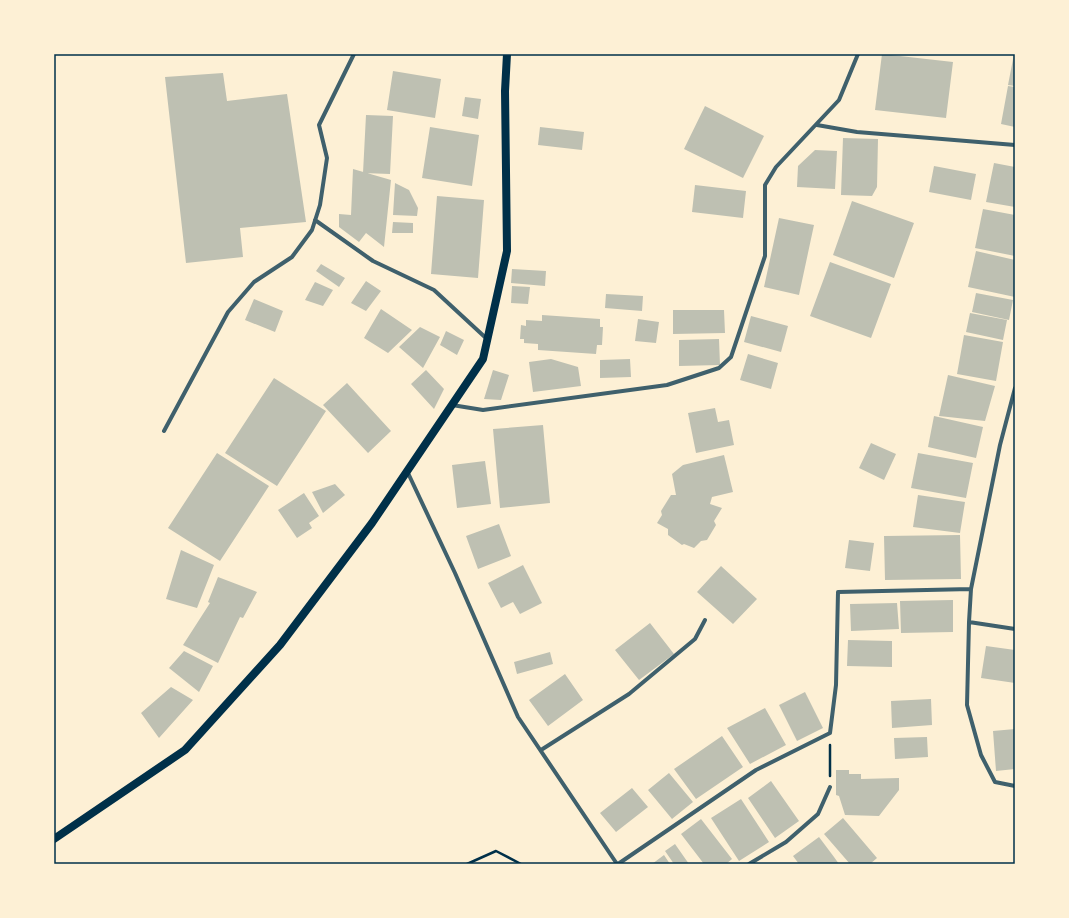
<svg xmlns="http://www.w3.org/2000/svg" width="1069" height="918" font-family="'Fira Sans',sans-serif">
<style>
.building{fill:#bec0b2}
.lines{fill:none;stroke-linecap:round;stroke-linejoin:round}
.path{stroke:#003049;stroke-width:2.5}
.minor{stroke:#3f606c;stroke-width:4}
.secondary{stroke:#003049;stroke-width:8}
.neatline{fill:none;stroke:#003049;stroke-width:1.5}
</style>
<rect width="100%" height="100%" fill="#fdf0d5"/>
<path class="building" d="M 882,54 L 953,62 L 946,118 L 875,110 Z
M 1014,54 L 1015,54 L 1015,86 L 1008,85 Z
M 393,71 L 441,79 L 435,118 L 387,110 Z
M 223,73 L 227,101 L 287,94 L 306,222 L 240,228 L 243,257 L 186,263 L 165,77 Z
M 1008,86 L 1015,87 L 1015,127 L 1001,124 Z
M 465,97 L 481,99 L 478,119 L 462,116 Z
M 705,106 L 764,136 L 743,178 L 684,149 Z
M 366,115 L 393,116 L 390,174 L 363,173 Z
M 430,127 L 479,135 L 472,186 L 422,178 Z
M 540,127 L 584,132 L 582,150 L 538,145 Z
M 843,138 L 878,139 L 877,187 L 872,196 L 841,195 Z
M 815,150 L 837,151 L 835,189 L 797,187 L 798,166 Z
M 994,163 L 1015,167 L 1015,207 L 986,202 Z
M 934,166 L 976,174 L 971,200 L 929,192 Z
M 353,169 L 391,180 L 384,247 L 366,233 L 359,242 L 339,227 L 339,214 L 351,215 Z
M 395,183 L 409,190 L 418,208 L 417,216 L 393,215 Z
M 695,185 L 746,191 L 743,218 L 692,212 Z
M 437,196 L 484,200 L 478,278 L 431,274 Z
M 852,201 L 914,223 L 894,278 L 833,255 Z
M 983,209 L 1015,215 L 1015,256 L 975,248 Z
M 779,218 L 814,225 L 799,295 L 764,287 Z
M 393,222 L 413,223 L 413,233 L 392,233 Z
M 976,251 L 1015,260 L 1015,297 L 968,287 Z
M 830,262 L 891,284 L 871,338 L 810,316 Z
M 321,264 L 345,278 L 339,287 L 316,271 Z
M 512,269 L 546,271 L 545,286 L 511,283 Z
M 366,281 L 381,291 L 366,311 L 351,303 Z
M 315,282 L 333,290 L 323,306 L 305,300 Z
M 512,286 L 530,287 L 528,304 L 511,303 Z
M 976,293 L 1013,300 L 1009,320 L 972,312 Z
M 606,294 L 643,296 L 642,311 L 605,308 Z
M 254,299 L 283,311 L 275,332 L 245,320 Z
M 381,309 L 412,330 L 388,353 L 364,338 Z
M 673,310 L 724,310 L 725,333 L 673,334 Z
M 970,313 L 1007,320 L 1003,340 L 966,332 Z
M 542,315 L 600,319 L 600,327 L 603,327 L 602,345 L 597,345 L 596,354 L 538,350 L 538,344 L 524,343 L 524,339 L 520,339 L 521,325 L 526,326 L 526,320 L 542,321 Z
M 751,316 L 788,326 L 781,352 L 744,342 Z
M 638,319 L 659,322 L 656,343 L 635,341 Z
M 420,327 L 440,337 L 423,368 L 399,347 Z
M 446,331 L 464,340 L 457,355 L 440,345 Z
M 964,335 L 1003,342 L 996,381 L 957,374 Z
M 719,339 L 720,365 L 679,366 L 679,340 Z
M 748,354 L 778,363 L 771,389 L 740,380 Z
M 551,359 L 578,367 L 581,386 L 533,392 L 529,362 Z
M 630,359 L 631,377 L 600,378 L 600,360 Z
M 426,370 L 444,389 L 434,409 L 411,384 Z
M 493,370 L 509,375 L 501,400 L 484,399 Z
M 948,375 L 995,386 L 985,421 L 939,416 Z
M 274,378 L 326,411 L 277,486 L 225,453 Z
M 347,383 L 391,431 L 368,453 L 323,405 Z
M 715,408 L 718,422 L 729,420 L 734,445 L 696,453 L 688,413 Z
M 934,416 L 983,427 L 976,458 L 928,447 Z
M 543,425 L 550,503 L 500,508 L 493,429 Z
M 871,443 L 896,454 L 884,480 L 859,468 Z
M 217,453 L 269,486 L 220,561 L 168,528 Z
M 918,453 L 973,463 L 966,498 L 911,488 Z
M 724,455 L 733,492 L 712,497 L 710,504 L 722,508 L 714,521 L 716,525 L 707,540 L 701,541 L 694,548 L 684,544 L 682,545 L 668,535 L 668,529 L 657,523 L 662,515 L 661,511 L 671,495 L 676,495 L 672,474 L 683,465 Z
M 485,461 L 491,504 L 457,508 L 452,465 Z
M 335,484 L 345,495 L 323,513 L 312,492 Z
M 304,493 L 319,516 L 309,523 L 312,528 L 297,538 L 278,510 Z
M 918,495 L 965,502 L 960,533 L 913,527 Z
M 499,524 L 511,556 L 478,569 L 466,536 Z
M 960,535 L 961,579 L 885,580 L 884,536 Z
M 849,540 L 874,543 L 870,571 L 845,568 Z
M 181,550 L 214,565 L 197,608 L 166,599 Z
M 523,565 L 542,603 L 520,614 L 513,602 L 501,608 L 488,583 Z
M 721,566 L 757,599 L 733,624 L 697,592 Z
M 218,577 L 257,592 L 243,618 L 240,617 L 218,663 L 183,645 L 210,603 L 208,602 Z
M 953,600 L 953,632 L 901,633 L 900,601 Z
M 897,603 L 899,629 L 851,631 L 850,604 Z
M 650,623 L 674,654 L 639,680 L 615,650 Z
M 848,640 L 892,641 L 892,667 L 847,666 Z
M 986,646 L 1015,650 L 1015,683 L 981,678 Z
M 184,651 L 213,666 L 199,692 L 169,668 Z
M 550,652 L 553,664 L 517,674 L 514,662 Z
M 565,674 L 583,700 L 548,726 L 529,700 Z
M 171,687 L 193,700 L 159,738 L 141,713 Z
M 805,692 L 823,728 L 797,741 L 779,705 Z
M 931,699 L 932,725 L 892,728 L 891,701 Z
M 765,708 L 786,745 L 750,764 L 727,728 Z
M 1015,729 L 1015,769 L 996,771 L 993,731 Z
M 722,736 L 743,767 L 696,799 L 674,769 Z
M 927,737 L 928,757 L 895,759 L 894,738 Z
M 836,770 L 849,770 L 849,774 L 861,774 L 861,779 L 899,778 L 899,790 L 879,816 L 845,815 L 839,796 L 836,795 Z
M 669,773 L 693,802 L 672,819 L 648,790 Z
M 771,781 L 799,821 L 775,838 L 748,798 Z
M 632,788 L 648,807 L 616,832 L 600,813 Z
M 741,799 L 769,842 L 739,861 L 711,818 Z
M 843,818 L 877,858 L 870,864 L 850,864 L 824,834 Z
M 701,819 L 732,859 L 726,864 L 704,864 L 681,834 Z
M 819,837 L 834,857 L 839,864 L 799,864 L 793,856 Z
M 675,844 L 689,864 L 674,864 L 665,851 Z
M 664,855 L 670,864 L 652,864 Z"/>
<g class="lines">
<path class="path" d="M 830,745 L 830,776
M 467,864 L 496,851 L 521,864"/>
<path class="minor" d="M 817,125 L 857,132 L 1015,145
M 315,220 L 373,261 L 434,290 L 487,339
M 1015,388 L 1000,445 L 971,589 L 969,622 L 967,705 L 981,755 L 995,782 L 1015,786
M 452,405 L 483,410 L 667,385 L 719,368 L 731,357 L 765,256 L 765,185 L 776,167 L 839,100 L 858,54
M 164,431 L 228,312 L 254,282 L 292,257 L 312,230 L 320,205 L 327,158 L 319,125 L 354,54
M 408,473 L 455,573 L 518,717 L 617,864
M 969,622 L 1015,629
M 541,750 L 629,694 L 695,639 L 705,620
M 618,864 L 756,770 L 830,733 L 836,685 L 838,592 L 971,589
M 749,864 L 786,842 L 818,814 L 830,787"/>
<path class="secondary" d="M 54,839 L 185,750 L 280,645 L 372,523 L 483,359 L 507,251 L 505,91 L 507,54"/>
</g>
<rect width="1069" height="918" fill="none" stroke="#fdf0d5" stroke-width="110"/>
<rect x="55" y="55" width="959" height="808" class="neatline"/>
</svg>
